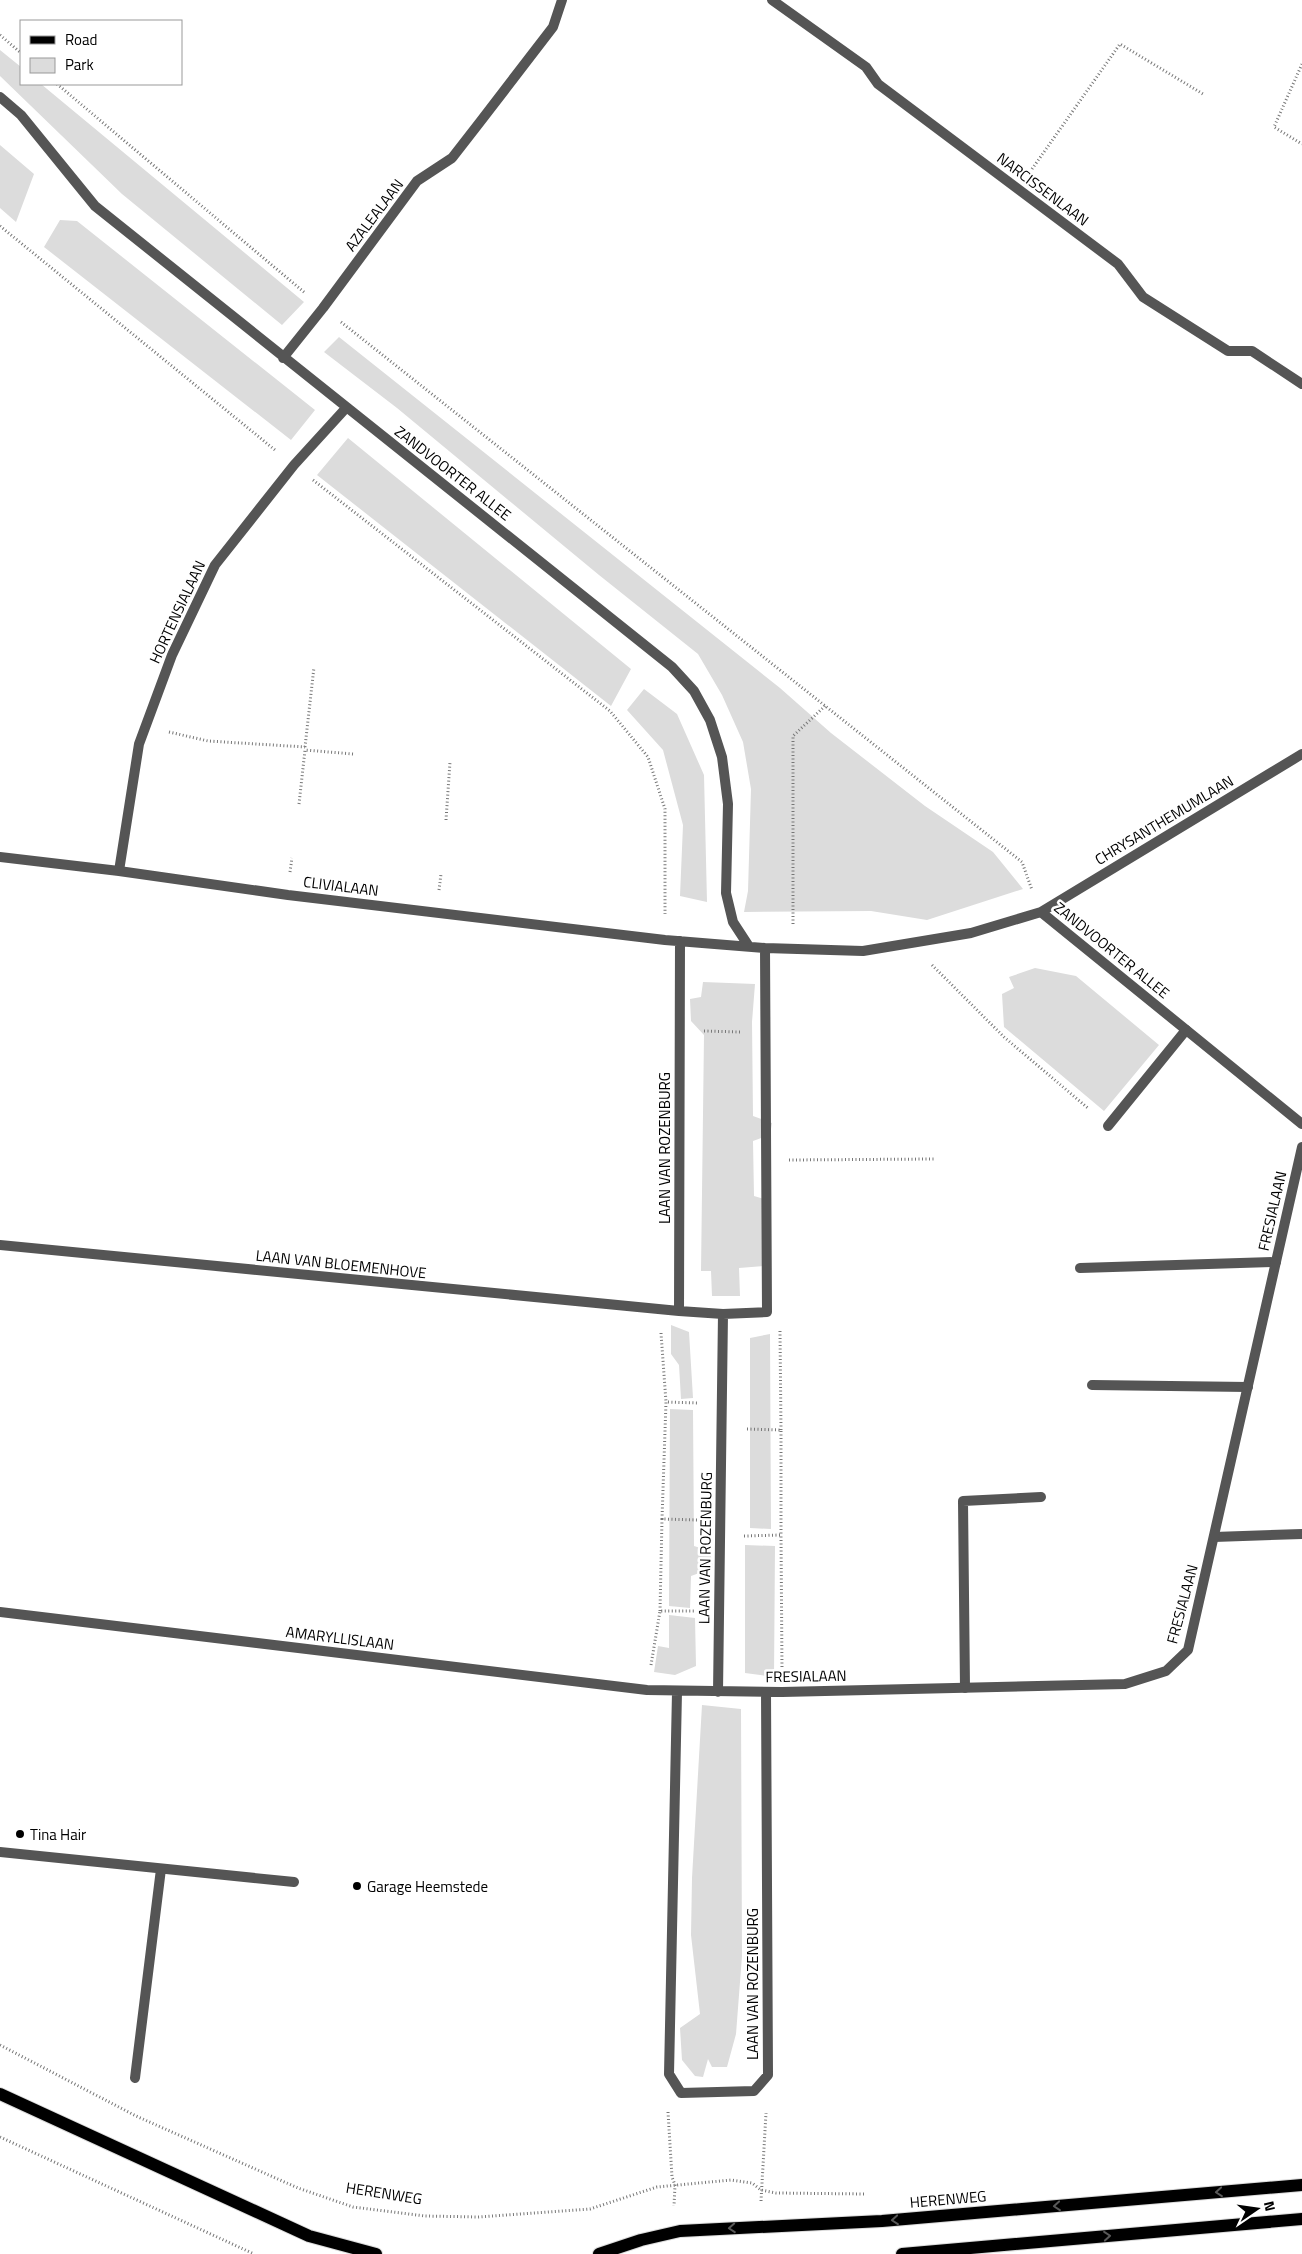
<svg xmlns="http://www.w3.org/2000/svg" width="1302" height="2254" font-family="'Titillium Web',sans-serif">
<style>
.green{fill:#dcdcdc}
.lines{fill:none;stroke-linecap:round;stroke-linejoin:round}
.primary-casing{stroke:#dbdbdb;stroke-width:14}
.path{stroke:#777;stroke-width:3;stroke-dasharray:1 2.5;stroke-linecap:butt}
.lane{stroke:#555;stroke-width:10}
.street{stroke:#555;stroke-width:10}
.primary{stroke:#000;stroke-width:12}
.oneway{stroke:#595959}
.poi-dot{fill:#000;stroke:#fff;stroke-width:2}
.labels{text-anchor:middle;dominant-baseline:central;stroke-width:5;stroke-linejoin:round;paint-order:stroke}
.street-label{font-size:15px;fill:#000;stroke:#fff}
.poi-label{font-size:15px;fill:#000;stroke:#fff;text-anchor:start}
</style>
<rect width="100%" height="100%" fill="#fff"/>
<path class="green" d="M 0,50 L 21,67 L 21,84 L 41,84 L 304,302 L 282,325 L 122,194 L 0,76 Z
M 0,145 L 34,174 L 16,222 L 0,208 Z
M 60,220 L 77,221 L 315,410 L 291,440 L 44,247 Z
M 339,337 L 780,688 L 831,733 L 925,806 L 993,852 L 1023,889 L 927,920 L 871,911 L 744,912 L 748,891 L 751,789 L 743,742 L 722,695 L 698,654 L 599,575 L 397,408 L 324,352 Z
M 348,438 L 631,669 L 611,706 L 317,475 Z
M 644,689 L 677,714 L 704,775 L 707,902 L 680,896 L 683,825 L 663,750 L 627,710 Z
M 1035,968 L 1076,976 L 1159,1045 L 1104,1111 L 1004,1027 L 1002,994 L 1014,988 L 1009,977 Z
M 703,982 L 755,984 L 752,1022 L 753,1116 L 772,1123 L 770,1135 L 753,1141 L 754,1196 L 764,1199 L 764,1266 L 739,1268 L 740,1296 L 712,1296 L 711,1271 L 701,1271 L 704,1035 L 691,1021 L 690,999 L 701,997 Z
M 671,1325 L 689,1332 L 693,1398 L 681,1399 L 679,1365 L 671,1354 Z
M 770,1334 L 771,1529 L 750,1528 L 750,1338 Z
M 670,1409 L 693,1410 L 694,1546 L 710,1551 L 713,1568 L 691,1576 L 690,1608 L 669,1606 Z
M 745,1545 L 775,1546 L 774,1677 L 745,1673 Z
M 669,1615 L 695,1618 L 696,1666 L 675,1675 L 654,1672 L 658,1646 L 669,1648 Z
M 702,1705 L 741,1709 L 742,1956 L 736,2034 L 727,2067 L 712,2067 L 708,2059 L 703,2077 L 695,2076 L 682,2060 L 680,2028 L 700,2014 L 691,1935 L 692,1878 Z"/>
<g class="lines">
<defs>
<path id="primary" d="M 0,2094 L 309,2236 L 376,2254
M 599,2254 L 641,2240 L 680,2231 L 882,2221 L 1302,2185
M 902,2254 L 1302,2219"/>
</defs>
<use href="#primary" class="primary-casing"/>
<path class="path" d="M 0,35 L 21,53
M 1302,64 L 1274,127 L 1302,144
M 57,84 L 305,293
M 1032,169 L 1120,44 L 1203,94
M 0,226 L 275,450
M 341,322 L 1022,862 L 1032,890
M 313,480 L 610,711 L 648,757 L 665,809 L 665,914
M 169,732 L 208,741 L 305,747
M 305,747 L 314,667
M 299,804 L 305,750 L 353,754
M 446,820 L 450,762
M 290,872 L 292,858
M 439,890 L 441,874
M 793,924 L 793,736 L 825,706
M 932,965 L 1004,1037 L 1089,1109
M 704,1031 L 740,1032
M 789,1160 L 934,1159
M 780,1331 L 781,1430
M 661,1333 L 666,1402
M 747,1429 L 781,1430 L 781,1535
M 662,1519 L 666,1402 L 698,1403
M 744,1536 L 781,1535 L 782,1669
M 660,1611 L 662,1519 L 697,1520
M 651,1665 L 660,1611 L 694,1611
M 0,2045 L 136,2116 L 298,2188 L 353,2207 L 425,2216 L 478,2217 L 590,2209 L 657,2187 L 731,2180 L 752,2183 L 761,2190 L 776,2193 L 865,2194
M 668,2112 L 672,2177 L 675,2185 L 674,2206
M 0,2137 L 254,2254
M 761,2201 L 766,2113"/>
<path class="lane" d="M 1108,1126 L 1186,1030
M 1080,1268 L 1276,1262
M 1092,1385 L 1248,1387
M 1214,1537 L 1302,1534
M 965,1688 L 963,1501 L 1041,1497
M 0,1852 L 294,1882
M 135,2078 L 161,1869"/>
<path class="street" d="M 772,0 L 866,67 L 878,84 L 1118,264 L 1143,297 L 1228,351 L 1252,351 L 1302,384
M 0,97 L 21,115 L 95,206 L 672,667 L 694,691 L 710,720 L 722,757 L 728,804 L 726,893 L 733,922 L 748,945
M 283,358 L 323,308 L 417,181 L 452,158 L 480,122 L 553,27 L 562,0
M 0,857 L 119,871 L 288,895 L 665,940 L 765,948 L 863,951 L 971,933 L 1041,912 L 1302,1124
M 119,871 L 139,744 L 172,655 L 215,565 L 294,465 L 346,408
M 1041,912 L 1302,754
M 680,941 L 679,1311 L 723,1314 L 767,1312 L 765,948
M 0,1245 L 679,1311
M 0,1612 L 647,1690 L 782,1692 L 1125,1684 L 1166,1671 L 1188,1650 L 1302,1147
M 677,1692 L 669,2074 L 681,2093 L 754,2091 L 768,2075 L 766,1692
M 718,1692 L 723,1314"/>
<use href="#primary" class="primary"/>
</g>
<defs><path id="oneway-chevron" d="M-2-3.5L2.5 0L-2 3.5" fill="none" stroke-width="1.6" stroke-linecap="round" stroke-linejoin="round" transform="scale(1.25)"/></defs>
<g class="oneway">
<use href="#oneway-chevron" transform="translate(1219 2192) rotate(175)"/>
<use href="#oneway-chevron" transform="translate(1057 2206) rotate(175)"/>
<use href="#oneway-chevron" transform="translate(895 2220) rotate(175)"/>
<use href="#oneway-chevron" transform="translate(732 2228) rotate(176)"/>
<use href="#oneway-chevron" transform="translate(1107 2236) rotate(-5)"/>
</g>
<g class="poi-dot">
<circle cx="20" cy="1834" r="5"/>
<circle cx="357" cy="1886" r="5"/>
</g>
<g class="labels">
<g class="street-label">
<text transform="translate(1043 189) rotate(37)">NARCISSENLAAN</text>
<text transform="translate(374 215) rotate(-53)">AZALEALAAN</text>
<text transform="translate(453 473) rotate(38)">ZANDVOORTER ALLEE</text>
<text transform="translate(177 612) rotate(-65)">HORTENSIALAAN</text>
<text transform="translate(1164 820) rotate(-31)">CHRYSANTHEMUMLAAN</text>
<text transform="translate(341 886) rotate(7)">CLIVIALAAN</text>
<text transform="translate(1112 950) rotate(39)">ZANDVOORTER ALLEE</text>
<text transform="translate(664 1148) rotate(-90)">LAAN VAN ROZENBURG</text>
<text transform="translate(1272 1211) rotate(-77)">FRESIALAAN</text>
<text transform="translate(341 1264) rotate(6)">LAAN VAN BLOEMENHOVE</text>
<text transform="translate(705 1548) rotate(-89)">LAAN VAN ROZENBURG</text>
<text transform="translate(1182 1604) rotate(-75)">FRESIALAAN</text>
<text transform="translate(340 1638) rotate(7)">AMARYLLISLAAN</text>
<text transform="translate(806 1676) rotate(-1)">FRESIALAAN</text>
<text transform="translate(752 1984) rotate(-90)">LAAN VAN ROZENBURG</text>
<text transform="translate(384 2193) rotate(9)">HERENWEG</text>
<text transform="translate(948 2199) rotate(-5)">HERENWEG</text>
</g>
<g class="poi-label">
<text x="30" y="1834">Tina Hair</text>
<text x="367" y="1886">Garage Heemstede</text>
</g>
</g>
<rect x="20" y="20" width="162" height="65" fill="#ffffff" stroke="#999999"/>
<rect x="30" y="36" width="25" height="8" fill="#000000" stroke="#999999"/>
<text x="65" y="45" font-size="15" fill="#000000">Road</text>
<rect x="30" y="58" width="25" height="15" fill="#dcdcdc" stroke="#999999"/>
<text x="65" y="70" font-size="15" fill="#000000">Park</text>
<g transform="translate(1257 2209) rotate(77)" stroke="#ffffff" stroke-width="4" paint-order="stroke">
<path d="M0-4L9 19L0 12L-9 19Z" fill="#000000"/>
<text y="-8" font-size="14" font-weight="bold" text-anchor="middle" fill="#000000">N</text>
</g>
</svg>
